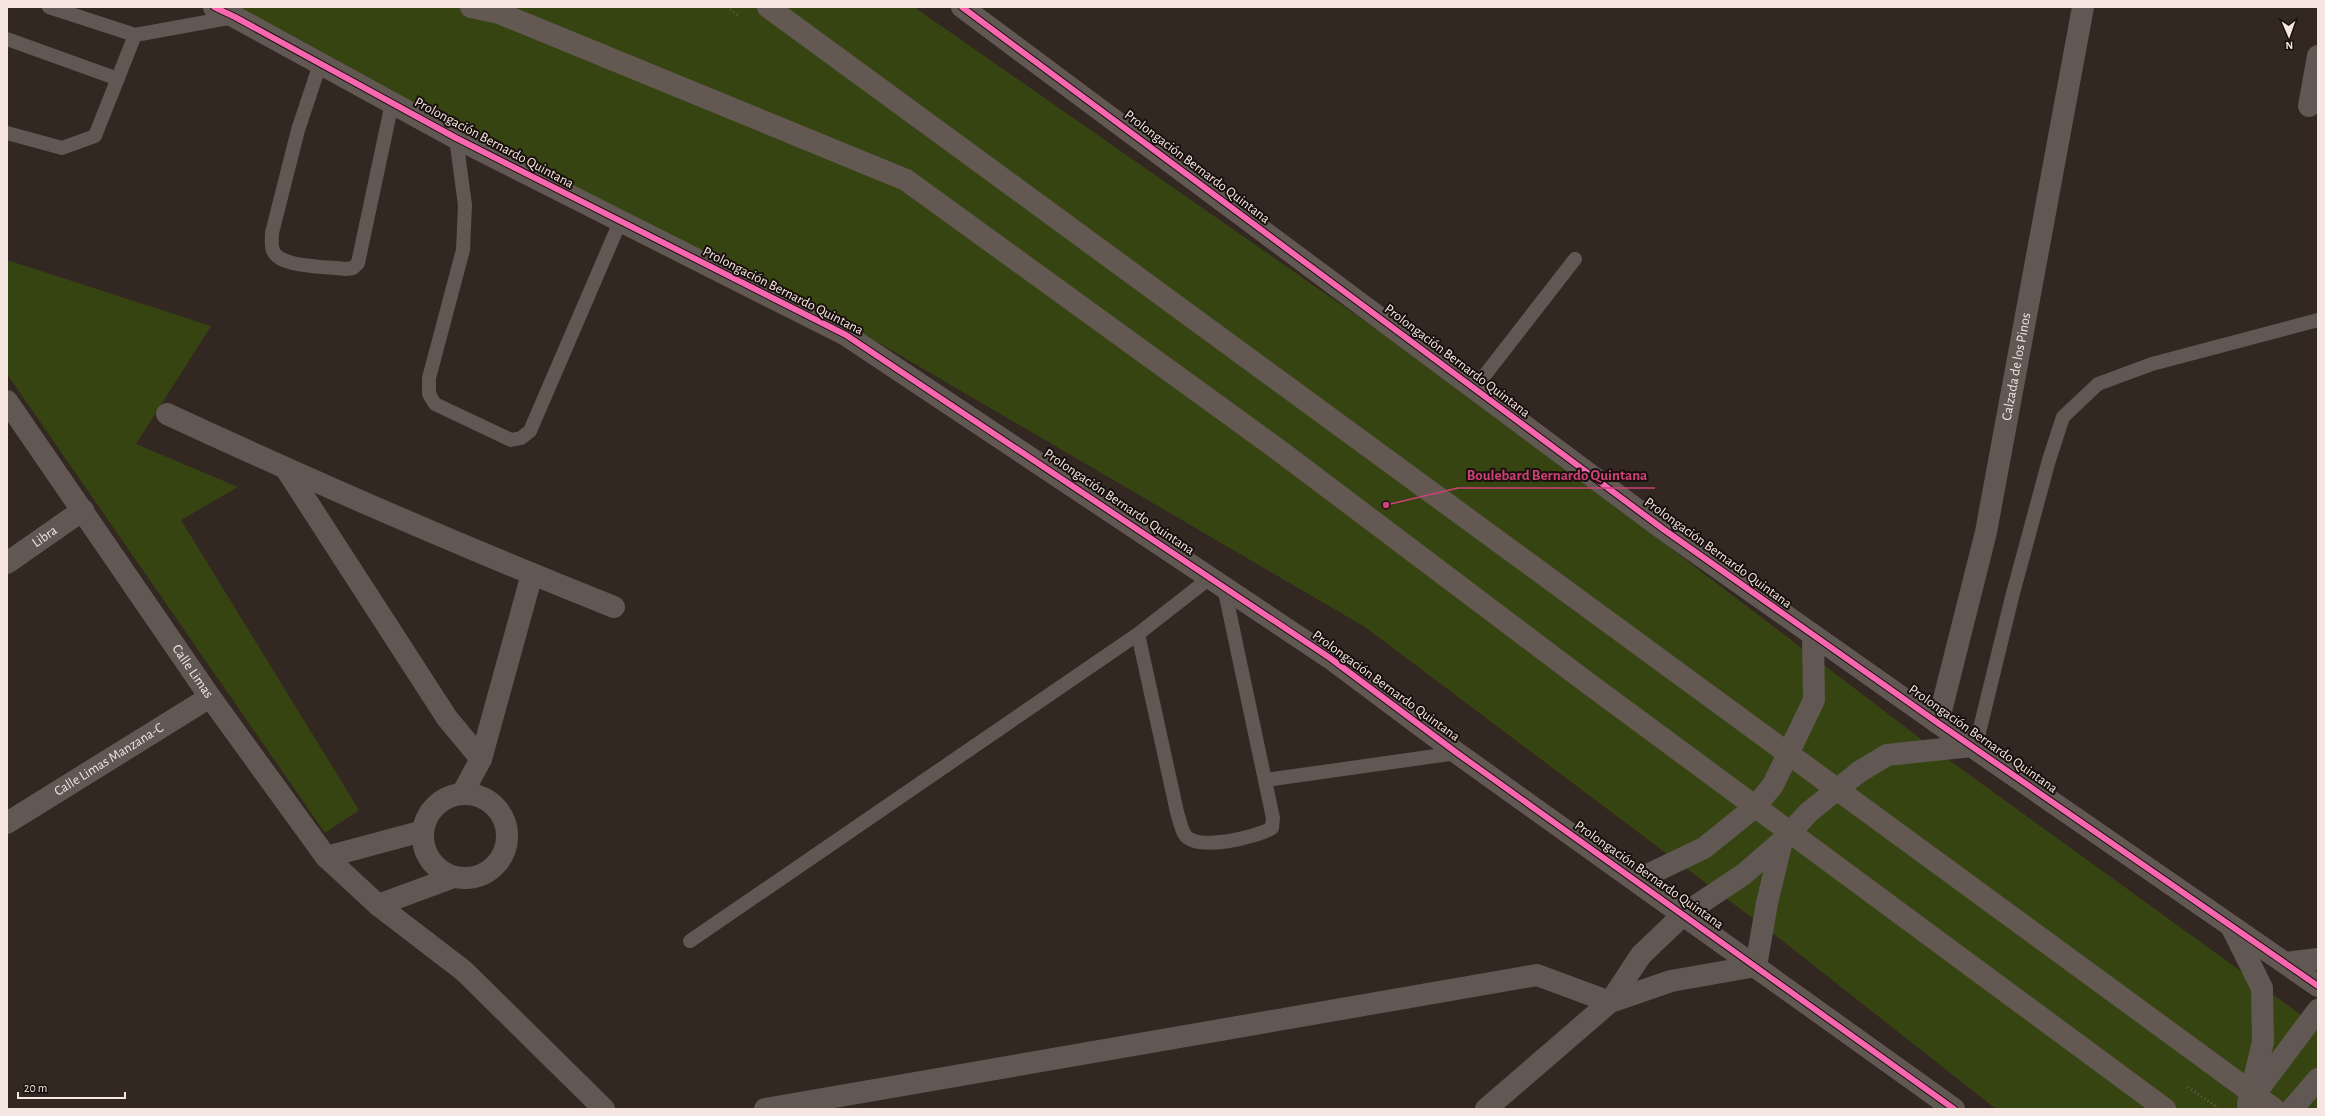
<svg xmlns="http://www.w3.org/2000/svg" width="2325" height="1116" font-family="'Alegreya Sans',sans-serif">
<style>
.green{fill:#364412}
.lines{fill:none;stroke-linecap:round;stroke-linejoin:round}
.path{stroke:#69615e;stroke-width:2.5;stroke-dasharray:1 3;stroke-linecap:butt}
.service{stroke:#615853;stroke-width:14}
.minor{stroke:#615853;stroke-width:22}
.tertiary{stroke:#615853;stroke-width:22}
.primary{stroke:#635852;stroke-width:22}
.cycleway-casing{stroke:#19100d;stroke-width:8}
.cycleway{stroke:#f766af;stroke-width:6}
.labels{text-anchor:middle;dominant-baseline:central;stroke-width:4;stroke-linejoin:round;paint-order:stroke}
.street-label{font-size:14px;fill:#f5e6e1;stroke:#19100d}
.leader{fill:none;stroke:#cc4176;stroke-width:1.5}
.callout-dot{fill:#cc4176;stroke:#19100d;stroke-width:1.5}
.callout-label{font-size:15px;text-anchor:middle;font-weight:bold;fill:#cc4176;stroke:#19100d;stroke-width:4;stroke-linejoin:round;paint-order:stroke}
</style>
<rect width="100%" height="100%" fill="#332722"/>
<path class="green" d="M 221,7 L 914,7 L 1455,384 L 1942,755 L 2318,1027 L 2318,1109 L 1996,1109 L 1775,935 L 1365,627 L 850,326 Z
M 7,260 L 211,326 L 136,444 L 238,487 L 181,520 L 359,810 L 325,833 L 7,374 Z"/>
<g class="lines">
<path class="path" d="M 727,7 L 739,16
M 2188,1087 L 2218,1108"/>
<path class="service" d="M 49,7 L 135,35 L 234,17
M 7,39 L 118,79
M 320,64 L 298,130 L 272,233 C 272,241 270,250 277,256 C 289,267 329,267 346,269 L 353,268 L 358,263 L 392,103
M 7,133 L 62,148 L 95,136 L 135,35
M 456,138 L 465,205 L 463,250 L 429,378 L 429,394 L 435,404 L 511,440 L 521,438 L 530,431 L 620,222
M 1474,389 L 1575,259
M 1211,577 L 1138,634 L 1177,812 C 1179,818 1181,829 1185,835 C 1197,852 1257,837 1272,828 L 1273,818 L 1224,587
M 1975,749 L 2012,597 L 2049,460 L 2063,417 L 2098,384 L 2152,364 L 2318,320
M 1266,780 L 1457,753
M 690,941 L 1138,634"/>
<g class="minor">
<path d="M 2309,106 L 2318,56"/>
<path id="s1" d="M 7,401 L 210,697 L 326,857 L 378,905 L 464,971 L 604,1109"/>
<path d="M 167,414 C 314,482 463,547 614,607"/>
<path d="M 286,469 L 447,718 L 481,759"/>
<path id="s2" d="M 7,563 L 83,510"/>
<path id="s3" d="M 1938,723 L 1986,532 L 2083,7"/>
<path d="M 462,794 L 481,759 L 532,574"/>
<circle cx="465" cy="836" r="42"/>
<path id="s4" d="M 7,823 L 210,697"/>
<path d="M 326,857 L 423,831"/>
<path d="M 378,905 L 454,877"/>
<path d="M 765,1109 L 1537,975 L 1610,1002"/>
</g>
<path class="tertiary" d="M 214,7 L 235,17 L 456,138 L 846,335 L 1330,658 L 1457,753 L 1954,1109
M 962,7 L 1663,529 L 1938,723 L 2318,986
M 1637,880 L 1704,848 L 1756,806 L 1773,785 L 1814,700 L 1813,635
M 2231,926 L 2262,988 L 2263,1042 L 2248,1104
M 2285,963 L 2318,959
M 1756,966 L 1767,903 L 1782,841
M 1610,1002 L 1671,981 L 1756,966
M 2252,1098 L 2318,1010
M 1486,1109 L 1610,1002 L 1641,955 L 1684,914 L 1744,874 L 1782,841 L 1809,812 L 1859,772 L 1887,755 L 1972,746
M 2292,1109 L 2318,1079"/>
<path class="primary" d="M 471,7 L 499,13 L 906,180 L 1280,451 L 1581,678 L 2165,1109
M 768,7 L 2274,1109"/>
<defs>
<path id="cycleway" d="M 214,7 L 235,17 L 456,138 L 846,335 L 1330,658 L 1457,753 L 1954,1109
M 962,7 L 1663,529 L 1938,723 L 2318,986"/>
</defs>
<use href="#cycleway" class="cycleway-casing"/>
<use href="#cycleway" class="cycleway"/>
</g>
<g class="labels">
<g class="street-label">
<text transform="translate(494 143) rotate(28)">Prolongación Bernardo Quintana</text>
<text transform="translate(1197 167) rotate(37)">Prolongación Bernardo Quintana</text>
<text transform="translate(783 291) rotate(27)">Prolongación Bernardo Quintana</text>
<text transform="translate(1457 361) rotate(37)">Prolongación Bernardo Quintana</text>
<text stroke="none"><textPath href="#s3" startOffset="365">Calzada de los Pinos</textPath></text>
<text transform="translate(1119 502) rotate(34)">Prolongación Bernardo Quintana</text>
<text stroke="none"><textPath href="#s2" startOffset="46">Libra</textPath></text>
<text transform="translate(1718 553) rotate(36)">Prolongación Bernardo Quintana</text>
<text stroke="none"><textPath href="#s1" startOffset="328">Calle Limas</textPath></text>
<text transform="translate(1386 686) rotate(36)">Prolongación Bernardo Quintana</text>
<text transform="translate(1983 739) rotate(35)">Prolongación Bernardo Quintana</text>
<text stroke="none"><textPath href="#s4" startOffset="120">Calle Limas Manzana-C</textPath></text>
<text transform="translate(1649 875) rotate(35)">Prolongación Bernardo Quintana</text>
</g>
</g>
<path class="leader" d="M1386 505L1458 488H1655"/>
<circle class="callout-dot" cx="1386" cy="505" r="4"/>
<g class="callout-label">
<text x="1557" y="480">Boulebard Bernardo Quintana</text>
</g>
<rect width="2325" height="1116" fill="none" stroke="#f5e6e1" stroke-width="16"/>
<g transform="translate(2289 36) rotate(178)" stroke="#19100d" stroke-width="3" paint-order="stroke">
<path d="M0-3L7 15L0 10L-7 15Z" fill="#f5e6e1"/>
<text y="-6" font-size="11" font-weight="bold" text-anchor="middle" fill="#f5e6e1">N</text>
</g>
<path d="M18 1092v6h107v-6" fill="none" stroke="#f5e6e1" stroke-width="2"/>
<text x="24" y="1092" font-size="12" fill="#f5e6e1" stroke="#19100d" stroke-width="3" paint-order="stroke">20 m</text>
</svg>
